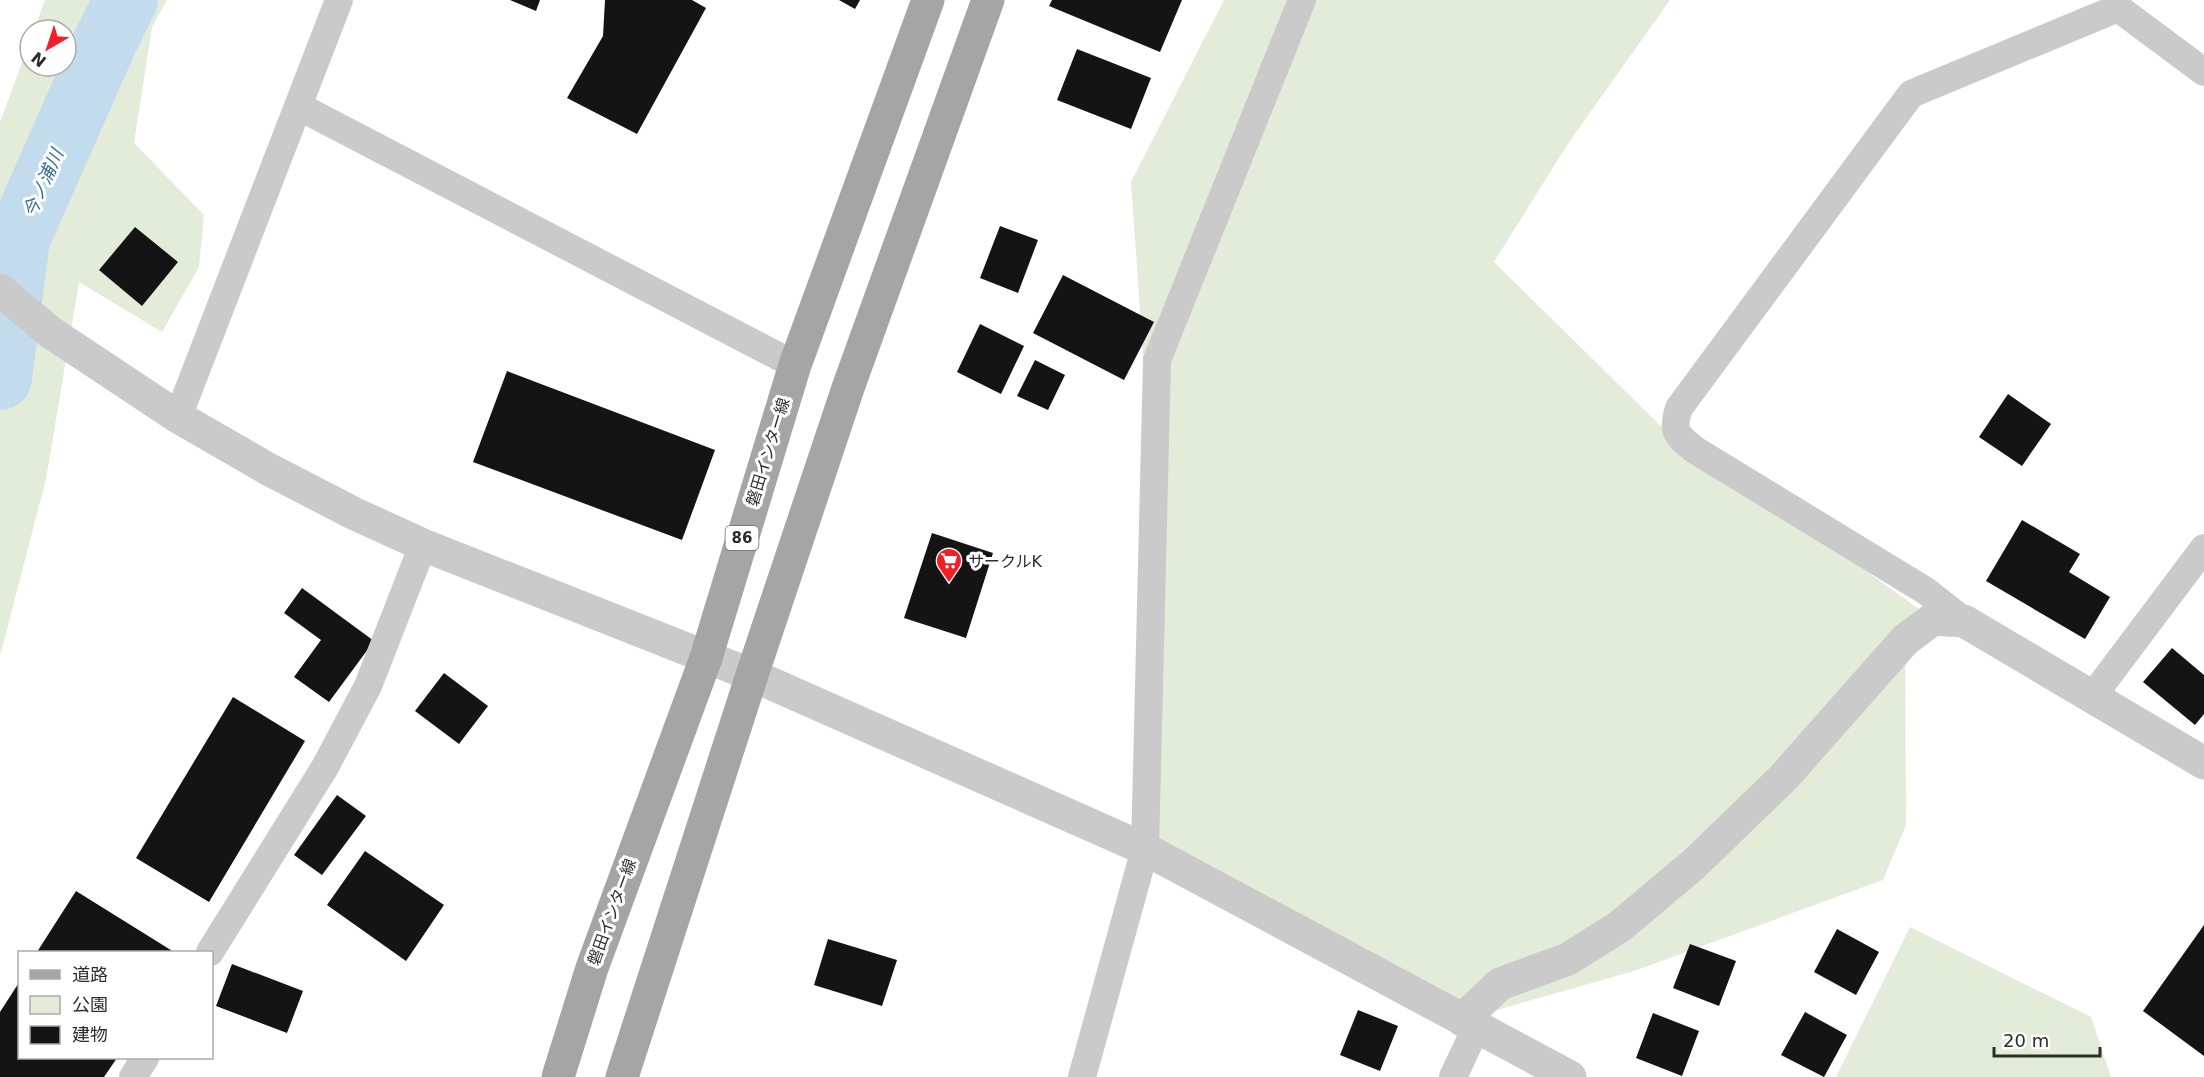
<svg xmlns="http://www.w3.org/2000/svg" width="2204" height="1077" font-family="'DejaVu Sans','Noto Sans JP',sans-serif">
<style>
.green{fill:#e2ecd8}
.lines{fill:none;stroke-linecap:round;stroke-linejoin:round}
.river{stroke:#c2dcee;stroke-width:64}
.building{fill:#141414}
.minor{stroke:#cacaca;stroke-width:28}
.tertiary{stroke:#cacaca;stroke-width:33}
.primary{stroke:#a5a5a5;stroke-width:33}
.labels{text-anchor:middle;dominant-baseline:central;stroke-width:6;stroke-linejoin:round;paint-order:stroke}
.shield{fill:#fff;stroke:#6c6c6c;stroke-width:1.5}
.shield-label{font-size:15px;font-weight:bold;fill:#2d2d2d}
.street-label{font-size:16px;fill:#2d2d2d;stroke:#fff}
.poi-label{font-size:16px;fill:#2d2d2d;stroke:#fff;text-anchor:start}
.water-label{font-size:18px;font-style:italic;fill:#346c95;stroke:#fff}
</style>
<rect width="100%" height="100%" fill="#fff"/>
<path class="green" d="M 45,0 L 167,0 L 152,27 L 134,143 L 204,215 L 199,267 L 162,332 L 79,282 L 46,479 L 0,656 L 0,236 L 3,226 L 0,224 L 0,122 L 30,41 L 30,66 L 66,66 L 66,30 L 34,30 Z
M 1224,0 L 1670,0 L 1567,145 L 1494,262 L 1673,438 L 1810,531 L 1933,619 L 1905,641 L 1906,825 L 1883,880 L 1634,971 L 1462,1020 L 1145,849 L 1159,581 L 1131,182 Z
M 1910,927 L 2091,1017 L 2111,1077 L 1836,1077 Z"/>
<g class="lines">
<path class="river" d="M 0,378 L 18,239 L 105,42 L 126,0"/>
</g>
<path class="building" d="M 510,0 L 540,0 L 536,11 Z
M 605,0 L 692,0 L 706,8 L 637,134 L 567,98 L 603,36 Z
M 839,0 L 860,0 L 855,9 Z
M 1052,0 L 1182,0 L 1160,52 L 1049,6 Z
M 1077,49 L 1151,78 L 1131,129 L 1057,100 Z
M 1000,226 L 1038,240 L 1018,293 L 980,278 Z
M 135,227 L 178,262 L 142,306 L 99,270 Z
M 1063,275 L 1154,322 L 1124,380 L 1033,333 Z
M 980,324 L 1024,346 L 1001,394 L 957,372 Z
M 1035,360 L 1065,375 L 1048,410 L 1017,396 Z
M 507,371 L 715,450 L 682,540 L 473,462 Z
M 2008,394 L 2051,424 L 2022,466 L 1979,437 Z
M 2022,520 L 2080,554 L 2069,572 L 2110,597 L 2085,639 L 1986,581 Z
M 932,533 L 993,553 L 966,638 L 904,618 Z
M 302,588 L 374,641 L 329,702 L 294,677 L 321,640 L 284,613 Z
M 2172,648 L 2204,675 L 2204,714 L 2195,725 L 2143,682 Z
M 444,673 L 488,706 L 459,744 L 415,711 Z
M 233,697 L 305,741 L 209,902 L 136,858 Z
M 337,795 L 366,816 L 322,875 L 294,855 Z
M 365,851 L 444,905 L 406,961 L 327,905 Z
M 76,891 L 174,952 L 37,952 Z
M 2204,925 L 2204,1056 L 2143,1011 Z
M 1837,929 L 1879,952 L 1856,995 L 1814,972 Z
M 828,939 L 897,960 L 882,1006 L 814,985 Z
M 1690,944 L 1736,961 L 1719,1006 L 1673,988 Z
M 232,964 L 303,991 L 287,1033 L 216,1006 Z
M 20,981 L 20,1058 L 117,1058 L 104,1077 L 0,1077 L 0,1012 Z
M 1358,1010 L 1398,1026 L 1380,1071 L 1340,1055 Z
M 1805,1012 L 1847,1035 L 1824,1077 L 1781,1055 Z
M 1653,1013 L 1699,1031 L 1682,1076 L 1636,1058 Z"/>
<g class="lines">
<path class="minor" d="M 298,106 L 795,365
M 178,417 L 339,0
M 1964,621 L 1926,591 L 1695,450 C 1677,435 1671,433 1679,408 L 1911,94 L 2118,8 L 2204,72
M 2092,697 L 2204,548
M 210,952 L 325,767 L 368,686 L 423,545
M 133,1077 L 145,1058
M 1082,1077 L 1145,849 L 1157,360 L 1302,0
M 1453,1077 L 1476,1028"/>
<path class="tertiary" d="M 0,290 L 50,332 L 178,417 L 268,469 L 353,513 L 423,545 L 752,675 L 1145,849 L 1570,1077
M 1462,1020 L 1500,984 L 1568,959 L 1619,927 L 1694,864 L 1784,777 L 1905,640 L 1933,619 L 1964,621 L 2204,763"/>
<path class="primary" d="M 558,1077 L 592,968 L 706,658 L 795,365 L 928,0
M 622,1077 L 752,675 L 848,388 L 988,0"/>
</g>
<defs>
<symbol id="supermarket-pin" viewBox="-11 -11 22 30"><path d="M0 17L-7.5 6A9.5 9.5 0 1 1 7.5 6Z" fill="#f41e27" stroke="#fff"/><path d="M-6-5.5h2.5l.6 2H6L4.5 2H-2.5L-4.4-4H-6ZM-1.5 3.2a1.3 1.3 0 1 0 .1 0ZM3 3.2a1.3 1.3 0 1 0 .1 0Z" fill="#fff"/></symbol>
</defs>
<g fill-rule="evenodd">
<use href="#supermarket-pin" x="934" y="546" width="30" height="40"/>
</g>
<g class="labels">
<rect class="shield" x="725.5" y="526" width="33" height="24" rx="4.5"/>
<g class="shield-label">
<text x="742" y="538">86</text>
</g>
<g class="street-label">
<text transform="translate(768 452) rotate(-73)">磐田インター線</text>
<text transform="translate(612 912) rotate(-70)">磐田インター線</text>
</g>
<g class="poi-label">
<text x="968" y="561">サークルK</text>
</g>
<g class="water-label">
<text transform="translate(43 183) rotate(-66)">今ノ浦川</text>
</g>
</g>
<rect x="18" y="951" width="195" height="108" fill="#ffffff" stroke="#ababab" stroke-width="1.5"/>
<rect x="30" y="970" width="30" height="9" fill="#a5a5a5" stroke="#ababab" stroke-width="1.5"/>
<text x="72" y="981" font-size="18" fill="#2d2d2d">道路</text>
<rect x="30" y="996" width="30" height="18" fill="#e2ecd8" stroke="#ababab" stroke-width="1.5"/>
<text x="72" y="1011" font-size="18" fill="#2d2d2d">公園</text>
<rect x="30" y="1026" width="30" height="18" fill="#141414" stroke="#ababab" stroke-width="1.5"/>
<text x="72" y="1041" font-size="18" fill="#2d2d2d">建物</text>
<g transform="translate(48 48) rotate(219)"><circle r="28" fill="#ffffff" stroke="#ababab" stroke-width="1.5"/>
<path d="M0-4.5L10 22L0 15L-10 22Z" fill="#f41e27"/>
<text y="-9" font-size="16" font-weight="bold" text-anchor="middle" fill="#2d2d2d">N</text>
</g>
<path d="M1994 1047v9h106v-9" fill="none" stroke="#2d2d2d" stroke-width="3"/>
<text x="2003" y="1047" font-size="18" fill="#2d2d2d" stroke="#ffffff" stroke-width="4.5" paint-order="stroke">20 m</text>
</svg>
